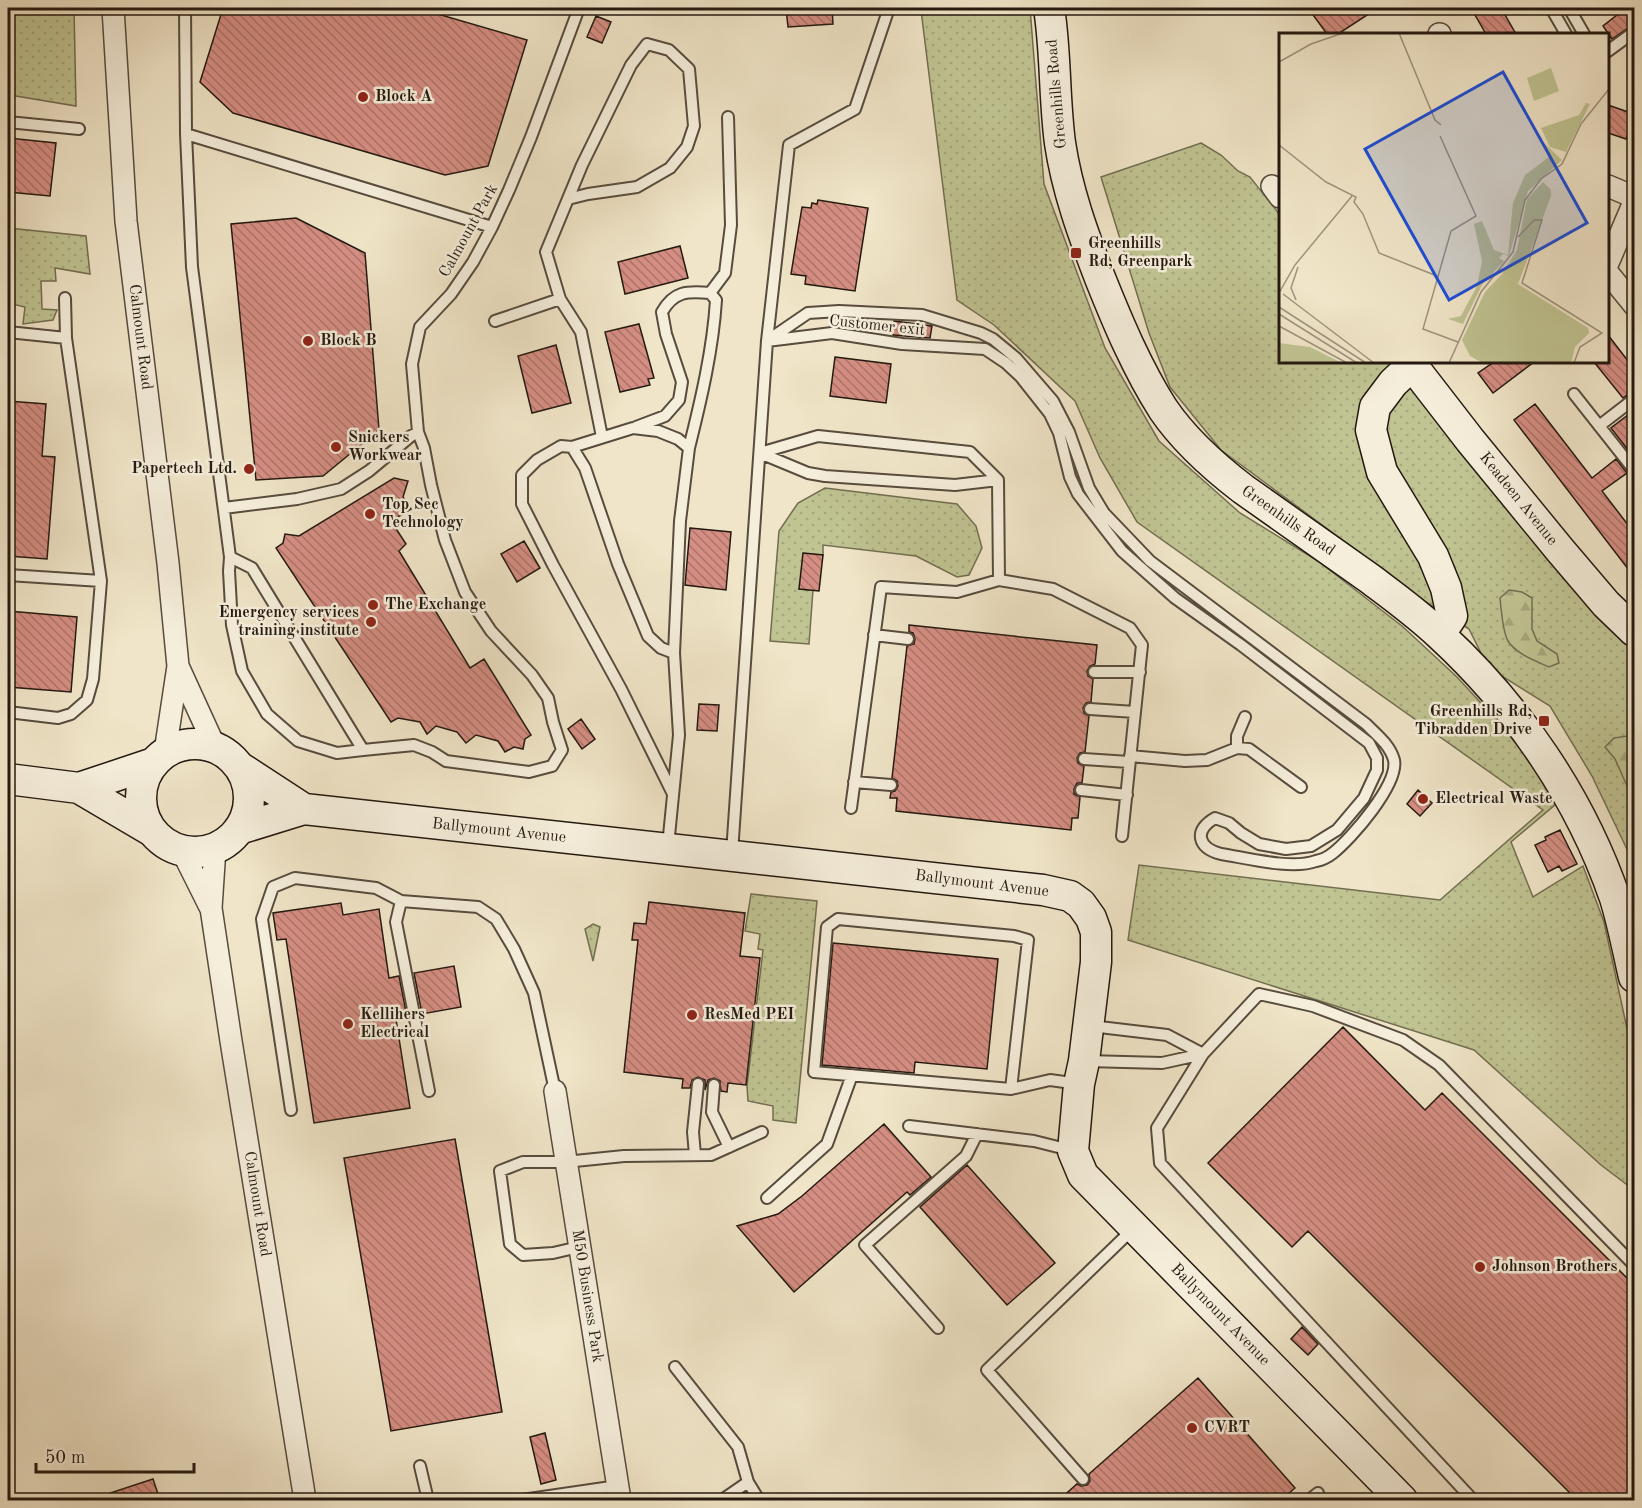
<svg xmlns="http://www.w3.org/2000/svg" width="1642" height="1508" font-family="'Old Standard TT',serif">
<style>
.grass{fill:url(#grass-dots);stroke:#726e51;stroke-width:1.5}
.forest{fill:url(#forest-firs);stroke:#726e51;stroke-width:1.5}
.building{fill:url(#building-back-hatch);stroke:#241910;stroke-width:1.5}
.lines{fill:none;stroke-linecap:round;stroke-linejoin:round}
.lane-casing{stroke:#574c3e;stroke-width:14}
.street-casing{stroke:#574c3e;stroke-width:24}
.secondary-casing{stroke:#241910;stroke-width:33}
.lane{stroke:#f5eedb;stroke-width:10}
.street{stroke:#f5eedb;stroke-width:21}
.secondary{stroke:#f5eedb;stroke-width:30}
.poi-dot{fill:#8f2418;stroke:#f5eedb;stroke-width:2}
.labels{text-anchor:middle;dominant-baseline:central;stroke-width:5;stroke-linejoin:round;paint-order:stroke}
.street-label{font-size:16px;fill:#241910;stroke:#f5eedb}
.poi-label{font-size:16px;font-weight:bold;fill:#241910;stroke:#f5eedb;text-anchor:start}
.inset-road{fill:none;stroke:#9e937e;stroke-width:1.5}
.view{fill:#1d4ed8;fill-opacity:0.15;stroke:#1d4ed8;stroke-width:3}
.inset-edge{fill:none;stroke:#241910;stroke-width:3}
</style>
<defs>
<pattern id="grass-dots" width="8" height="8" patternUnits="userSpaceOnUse" patternTransform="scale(1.5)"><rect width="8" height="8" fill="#c0c392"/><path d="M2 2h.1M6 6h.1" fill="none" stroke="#a5a77d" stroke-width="1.8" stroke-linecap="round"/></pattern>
<pattern id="forest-firs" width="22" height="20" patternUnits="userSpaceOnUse" patternTransform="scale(1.5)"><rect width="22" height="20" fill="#c0c392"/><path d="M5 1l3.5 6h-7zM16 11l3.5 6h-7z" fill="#a5a77d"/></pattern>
<pattern id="building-back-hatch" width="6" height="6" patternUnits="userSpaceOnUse" patternTransform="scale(1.5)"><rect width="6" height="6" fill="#d58e83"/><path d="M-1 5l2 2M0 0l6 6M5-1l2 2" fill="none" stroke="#ad736a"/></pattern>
</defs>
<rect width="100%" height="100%" fill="#f0e5c8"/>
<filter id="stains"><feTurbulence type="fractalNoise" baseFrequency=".00333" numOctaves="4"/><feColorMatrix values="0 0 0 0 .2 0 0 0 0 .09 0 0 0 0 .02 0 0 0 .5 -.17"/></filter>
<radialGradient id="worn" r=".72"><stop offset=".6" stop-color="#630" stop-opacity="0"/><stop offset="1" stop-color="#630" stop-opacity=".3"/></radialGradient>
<path class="grass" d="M 8,8 L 74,8 L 76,106 L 10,95 L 8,89 Z
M 919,8 L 1030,8 L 1044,184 L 1105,348 L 1159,441 L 1240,513 L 1318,561 L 1402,626 L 1457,677 L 1516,741 L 1556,804 L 1511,842 L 1533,897 L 1583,866 L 1604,922 L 1634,1061 L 1634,1190 L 1601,1165 L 1474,1050 L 1128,940 L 1139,865 L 1440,900 L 1543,810 L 1137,522 L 1100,458 L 1075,401 L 994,325 L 957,300 L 921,10 Z
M 1201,143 L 1221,155 L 1238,171 L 1250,177 L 1280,215 L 1280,362 L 1396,362 L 1634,645 L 1634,864 L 1592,776 L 1550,706 L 1497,673 L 1481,653 L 1469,629 L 1426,602 L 1221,450 L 1170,387 L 1149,333 L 1101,177 Z
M 8,228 L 86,236 L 90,274 L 55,268 L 56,281 L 41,281 L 42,309 L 57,310 L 53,320 L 23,324 L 25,307 L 8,303 Z
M 825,488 L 957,504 L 976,526 L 982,548 L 969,575 L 957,577 L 916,556 L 823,545 L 823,555 L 799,589 L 813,590 L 809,644 L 770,641 L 779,531 L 798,503 Z
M 751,894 L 817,901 L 796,1123 L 773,1120 L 773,1106 L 748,1101 L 747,1086 L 763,950 L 758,949 L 760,934 L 745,931 Z
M 593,924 L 600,927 L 593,961 L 585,929 Z"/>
<path class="forest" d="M 1509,590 L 1522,592 L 1532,598 L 1532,629 L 1537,641 L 1557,654 L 1559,663 L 1549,667 C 1536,661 1516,654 1508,641 C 1503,633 1501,609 1500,598 Z
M 1634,735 L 1634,799 L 1632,797 L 1615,759 L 1605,747 L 1614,738 Z"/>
<path class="building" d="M 223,8 L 417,8 L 527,40 L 488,166 L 445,175 L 233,113 L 200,82 Z
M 786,8 L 832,8 L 833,24 L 788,27 Z
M 1308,8 L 1378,8 L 1338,34 L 1327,34 Z
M 1471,8 L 1501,8 L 1516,34 L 1486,34 Z
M 1626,8 L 1635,8 L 1635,23 L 1612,39 L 1603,26 Z
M 596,16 L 611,22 L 602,43 L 587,37 Z
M 1608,105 L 1634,114 L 1626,139 L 1608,133 Z
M 8,138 L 56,143 L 50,196 L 8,192 Z
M 818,200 L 868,208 L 855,291 L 805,284 L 806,276 L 791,274 L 802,207 L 811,208 L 812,203 L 817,204 Z
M 296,218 L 365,253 L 379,430 L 323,476 L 256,480 L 231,224 Z
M 680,246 L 688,278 L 625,294 L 618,262 Z
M 894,321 L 932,326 L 930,338 L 893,335 Z
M 639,324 L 654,378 L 648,379 L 650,385 L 620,392 L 605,332 Z
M 1608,335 L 1635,370 L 1635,392 L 1630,393 L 1623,398 L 1594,362 L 1608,362 Z
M 556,345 L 571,403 L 532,413 L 518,356 Z
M 835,357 L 891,364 L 886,403 L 830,396 Z
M 1494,362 L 1534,362 L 1493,393 L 1478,373 Z
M 8,401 L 46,404 L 42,456 L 55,457 L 47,559 L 8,556 Z
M 1535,404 L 1592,478 L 1616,459 L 1627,473 L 1602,491 L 1635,534 L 1635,578 L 1514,420 Z
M 1635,408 L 1635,459 L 1611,428 L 1633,411 L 1632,410 Z
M 394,478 L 408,481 L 403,497 L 411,509 L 391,521 L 406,544 L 399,551 L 470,668 L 484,659 L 531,735 L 525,739 L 523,749 L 514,747 L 505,752 L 498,741 L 476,735 L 466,743 L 457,732 L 436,726 L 427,734 L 420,722 L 398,718 L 391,722 L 276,548 L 283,543 L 285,534 L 299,536 Z
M 690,528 L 731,532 L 726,590 L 685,585 Z
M 524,541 L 540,568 L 517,582 L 501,554 Z
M 803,553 L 823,555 L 819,591 L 799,589 Z
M 8,611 L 77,617 L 71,692 L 8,687 Z
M 909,625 L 1097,645 L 1095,664 L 1090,666 L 1087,671 L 1088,676 L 1093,679 L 1091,702 L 1086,703 L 1083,708 L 1084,713 L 1089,716 L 1085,752 L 1080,753 L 1077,758 L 1078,763 L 1084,766 L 1082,783 L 1077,783 L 1074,789 L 1074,794 L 1080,797 L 1078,818 L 1072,818 L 1071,830 L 896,811 L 897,798 L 890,798 L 891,792 L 895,791 L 898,786 L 897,781 L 892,778 L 907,646 L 914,644 L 915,639 L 913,633 L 909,632 Z
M 699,704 L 719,705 L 717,731 L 697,730 Z
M 581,719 L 595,739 L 582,749 L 568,729 Z
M 1418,790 L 1432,803 L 1420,816 L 1407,804 Z
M 1560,830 L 1577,864 L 1562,871 L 1559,866 L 1548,872 L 1535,845 L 1546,840 L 1545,837 Z
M 649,902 L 745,913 L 740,956 L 760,958 L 746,1085 L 728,1083 L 727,1092 L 721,1091 L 720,1081 L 714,1078 L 708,1080 L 705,1090 L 705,1080 L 698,1077 L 692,1080 L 690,1088 L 682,1088 L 683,1079 L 624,1072 L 638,940 L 632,940 L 634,923 L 646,924 Z
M 341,903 L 343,915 L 379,909 L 389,978 L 399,976 L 407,1017 L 396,1019 L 410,1108 L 314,1123 L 286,939 L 277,940 L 273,913 Z
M 833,943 L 998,959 L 987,1069 L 915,1062 L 914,1073 L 822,1065 Z
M 454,966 L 461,1007 L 422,1014 L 414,973 Z
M 1343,1027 L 1425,1110 L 1442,1093 L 1635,1286 L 1635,1500 L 1577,1500 L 1308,1231 L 1292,1247 L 1208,1163 Z
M 884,1124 L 931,1177 L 910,1195 L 907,1192 L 794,1292 L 737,1226 L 778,1214 L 802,1196 Z
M 455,1139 L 502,1412 L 391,1431 L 344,1158 Z
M 967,1165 L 1055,1263 L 1007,1305 L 920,1207 Z
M 1302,1327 L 1318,1344 L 1308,1355 L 1291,1339 Z
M 1198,1378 L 1295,1488 L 1281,1500 L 1059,1500 L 1077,1484 L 1081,1486 L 1087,1485 L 1090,1481 L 1089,1474 Z
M 545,1433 L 556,1480 L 541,1484 L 530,1437 Z
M 153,1479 L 160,1500 L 98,1500 L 98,1497 Z"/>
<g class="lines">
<defs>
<path id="lane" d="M 185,8 L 186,134 L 192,267 L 230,557 L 252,568 L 363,750 L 414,745 L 432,752 L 446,761 L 529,772 L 552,766 L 562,750 L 553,722 L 548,698 L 532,675 L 491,631 L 465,592 L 445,540 L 431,485 L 424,448 L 418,432
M 1551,8 L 1566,34
M 1569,8 L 1584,34
M 1608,51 L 1634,32
M 8,122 L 79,129
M 186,134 L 492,227
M 710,293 L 725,273 L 731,225 L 728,117
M 560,299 L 546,252 L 582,165 L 631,65 L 647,44 L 669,50 L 689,69 L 694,126 L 687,147 L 670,168 L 637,187 L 588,194 L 568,199
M 839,311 L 922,315 L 981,333 L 993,339 L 1016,358 L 1053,401 L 1069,432 L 1089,488 L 1104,513 L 1150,561 L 1366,724 C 1376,734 1390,745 1394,760 C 1399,784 1351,839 1333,853 C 1328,857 1322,860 1316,861 C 1292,870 1247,858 1221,854 C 1198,848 1193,831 1215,818 L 1229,823 L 1241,833 L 1259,844 L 1286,849 L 1311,846 L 1337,830 L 1364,798 L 1377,770 L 1377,758 L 1369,743 L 1241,645 L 1175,598 L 1122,551 L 1078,494 L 1070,477 L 1059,433 L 1050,414 L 1020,376 L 1006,363 L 985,349 L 902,344 L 832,333 L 767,341 L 808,313 Z
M 495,321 L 560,299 L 581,332 L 602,437
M 8,332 L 66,338
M 1574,394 L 1634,470
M 1599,426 L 1634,399
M 636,427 L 665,416 L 679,400 L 682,382 L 666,334 L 662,312 C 674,291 687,291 710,293 L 716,300 C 713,349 701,400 689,448
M 572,447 L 633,428 L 658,431 L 678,439 L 689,448 L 680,521 L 674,653 L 679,735 L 668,846
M 760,453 L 818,436 L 970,452 L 998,480 L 999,580 L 1053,589 L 1130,628 L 1142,645 L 1122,836
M 760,453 L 808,473 L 825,476 L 955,485 L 998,480
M 224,508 L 297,499 L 341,489 L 369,471 L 411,436 L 418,432 L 412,364 L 420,327 L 451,294 L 473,262 L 492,227 L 509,190 L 531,137 L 579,8
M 230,557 L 229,571 L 232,625 L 242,671 L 267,714 L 298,741 L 337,753 L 363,750
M 8,575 L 101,581
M 874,635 L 908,639
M 1094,672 L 1140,672
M 1090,709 L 1135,712
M 8,712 L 58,718 L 71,714 L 87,700 L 93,679 L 101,581 L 66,338 L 65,298
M 1237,748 L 1237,736 L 1245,717
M 1130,756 L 1185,761 L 1207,760 L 1237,748 L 1249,749 L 1301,787
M 1084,759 L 1129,762
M 854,782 L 891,785
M 1081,790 L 1127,795
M 673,794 L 621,689 L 553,565 L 522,504 L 522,475 L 537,460 L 561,446 L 572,447 L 585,468 L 618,564 L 648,636 L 661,648 L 674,653
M 851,808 L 881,587 L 957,592 L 999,580
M 732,853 L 767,341 L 789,145 L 855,109 L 889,8
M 401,901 L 396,922 L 429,1091
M 1091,1026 L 1167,1035 L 1203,1054
M 1087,1061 L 1162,1063 L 1203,1054
M 714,1085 L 712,1112 L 729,1147
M 1011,1089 L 1028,940 L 1014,936 L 838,919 L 827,927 L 814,1072 L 1011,1089 L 1050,1080 L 1079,1084
M 291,1110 L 262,919 L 273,887 L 295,878 L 376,888 L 401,901 L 478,907 L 496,919 L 514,949 L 534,993 L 555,1091
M 909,1126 L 1034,1141 L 1070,1150
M 695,1155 L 693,1132 L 698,1084
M 767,1198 L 827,1144 L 852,1075
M 579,1247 L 553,1253 L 523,1255 L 510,1244 L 500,1171 L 523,1162 L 565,1162 L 624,1156 L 711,1155 L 762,1132
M 938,1328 L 865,1245 L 966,1156 L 977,1134
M 675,1367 L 738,1447 L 748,1482 L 722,1500
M 420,1466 L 428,1500
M 1083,1479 L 987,1370 L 1134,1228
M 748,1482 L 759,1500
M 522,1500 L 618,1486
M 1309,1500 L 1318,1493
M 1473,1500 L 1160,1163 L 1157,1128 L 1203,1054 L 1259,994 L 1313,1006 L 1403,1040 L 1439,1065 L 1634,1265"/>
<path id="street" d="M 113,8 L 126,221 L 168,563 L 178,666 L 165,752
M 1439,34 L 1440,34
M 1272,186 L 1280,197
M 1608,186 L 1634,197
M 1608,263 L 1634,202
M 1608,273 L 1634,305
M 178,666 L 215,747
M 215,848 L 211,908 L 231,1041 L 305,1500
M 182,851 L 210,907
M 555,1091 L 620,1500"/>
<path id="secondary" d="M 1049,8 C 1056,52 1054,98 1060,143 C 1067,190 1083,234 1100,278 C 1118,323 1137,368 1163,409 C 1184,440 1213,466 1243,489 C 1285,519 1327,548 1369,578 C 1393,596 1418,614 1440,635 C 1518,707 1580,797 1615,898 C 1623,924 1628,951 1634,977
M 1440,634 L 1452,616 L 1446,588 L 1433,556 L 1382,472 L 1371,430 L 1375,407 L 1393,383 L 1412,365 L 1470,440 L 1560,550 L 1606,604 L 1634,631
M141 798a54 54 0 1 1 108 0a54 54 0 1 1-108 0Z
M 241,768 L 304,809
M 8,779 L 79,788 L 151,764
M 79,788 L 152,831
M 239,829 L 304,809 L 1043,890 L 1070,896 L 1081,904 L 1091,918 L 1096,932 L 1096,962 L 1084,1061 L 1079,1084 L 1073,1151 L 1083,1175 L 1402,1500"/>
</defs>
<use href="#lane" class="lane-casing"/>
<use href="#street" class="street-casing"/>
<use href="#secondary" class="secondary-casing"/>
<use href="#lane" class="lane"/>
<use href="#street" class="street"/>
<use href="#secondary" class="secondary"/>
</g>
<g class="poi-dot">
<circle cx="363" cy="97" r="6"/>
<rect x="1070" y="247" width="12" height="12" rx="3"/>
<circle cx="308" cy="341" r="6"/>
<circle cx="336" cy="447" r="6"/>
<circle cx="249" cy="469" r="6"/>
<circle cx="370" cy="514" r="6"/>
<circle cx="373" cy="605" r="6"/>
<circle cx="371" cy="622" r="6"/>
<rect x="1538" y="715" width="12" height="12" rx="3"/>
<circle cx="1423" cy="799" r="6"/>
<circle cx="692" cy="1015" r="6"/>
<circle cx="348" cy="1024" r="6"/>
<circle cx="1480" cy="1267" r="6"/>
<circle cx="1192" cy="1428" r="6"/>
</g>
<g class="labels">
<g class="street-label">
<text transform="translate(1057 94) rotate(-95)">Greenhills Road</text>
<text transform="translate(469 231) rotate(-61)">Calmount Park</text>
<text transform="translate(877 326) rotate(6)">Customer exit</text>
<text transform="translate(140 337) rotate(83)">Calmount Road</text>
<text transform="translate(1518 499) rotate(51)">Keadeen Avenue</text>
<text transform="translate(1288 521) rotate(35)">Greenhills Road</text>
<text transform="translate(499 831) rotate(6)">Ballymount Avenue</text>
<text transform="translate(982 884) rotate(7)">Ballymount Avenue</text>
<text transform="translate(257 1204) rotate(81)">Calmount Road</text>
<text transform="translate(587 1296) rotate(81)">M50 Business Park</text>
<text transform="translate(1220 1315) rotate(46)">Ballymount Avenue</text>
</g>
<g class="poi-label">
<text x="375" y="97">Block A</text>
<text x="1088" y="244">Greenhills<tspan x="1088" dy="18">Rd, Greenpark</tspan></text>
<text x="320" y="341">Block B</text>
<text x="348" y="438">Snickers<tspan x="348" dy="18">Workwear</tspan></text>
<text x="237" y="469" text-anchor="end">Papertech Ltd.</text>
<text x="382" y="505">Top Sec<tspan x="382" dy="18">Technology</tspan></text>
<text x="385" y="605">The Exchange</text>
<text x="359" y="613" text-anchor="end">Emergency services<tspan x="359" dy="18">training institute</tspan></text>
<text x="1532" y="712" text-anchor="end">Greenhills Rd,<tspan x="1532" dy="18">Tibradden Drive</tspan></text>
<text x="1435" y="799">Electrical Waste</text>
<text x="360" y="1015">Kellihers<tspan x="360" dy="18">Electrical</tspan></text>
<text x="704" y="1015">ResMed PEI</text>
<text x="1492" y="1267">Johnson Brothers</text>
<text x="1204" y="1428">CVRT</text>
</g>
</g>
<g transform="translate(1279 33)">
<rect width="330" height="330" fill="#f0e5c8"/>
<path d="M 272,35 L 280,58 L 255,68 L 248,45 ZM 307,70 L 311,71 L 287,119 L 271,114 L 262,95 L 300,82 ZM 265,110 L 283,127 L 249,158 L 230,223 L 224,221 L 220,225 L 225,228 L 203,252 L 184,291 L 169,286 L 182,283 L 198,253 L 203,228 L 195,191 L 203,188 L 215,217 L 229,222 L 234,170 L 246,142 L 270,124 ZM 264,149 L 272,157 L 272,163 L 239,251 L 223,241 L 238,217 L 248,166 ZM 0,310 L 31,314 L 63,330 L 5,330 L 0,326 Z" fill="#c0c392"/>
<path d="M 223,241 L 309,295 L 310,300 L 296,314 L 292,330 L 204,330 L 191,323 L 183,307 L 206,259 Z" fill="#c0c392"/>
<path d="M 239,269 L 258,279 L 243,309 L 224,299 ZM 274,277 L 300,293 L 287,312 L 262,296 ZM 260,300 L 288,316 L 280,330 L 252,314 Z" fill="#c0c392"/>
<path class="inset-road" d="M 120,0 L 156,87 L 162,92M 0,29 L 32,11 L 64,0M 161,103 L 197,183 L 172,198 L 144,296 L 179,309M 0,112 L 47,149 L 77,164 L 75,169 L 84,181 L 100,220 L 158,243M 239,204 L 255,187 L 263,187 L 243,250 L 323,300 L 301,314 L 295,330M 0,260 L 16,232 L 73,163M 4,261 L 95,330M 17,267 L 12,255 L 19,234M 0,274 L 87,330M 0,281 L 78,330M 0,293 L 68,330M 170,330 L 202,259 L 234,219 L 246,167 L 262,146 L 283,131 L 302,91 L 330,56"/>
<path class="view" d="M 224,39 L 308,190 L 170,267 L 86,116 Z"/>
<rect width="330" height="330" class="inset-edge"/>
</g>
<rect width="1642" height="1508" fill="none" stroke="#f0e5c8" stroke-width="30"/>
<rect x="9" y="9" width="1624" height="1490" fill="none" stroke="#241910" stroke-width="3"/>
<rect x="15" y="15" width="1612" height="1478" fill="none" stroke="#241910" stroke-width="1.5"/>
<path d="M36 1463v9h158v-9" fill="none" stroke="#241910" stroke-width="3"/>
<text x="45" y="1463" font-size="18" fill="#241910" stroke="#f5eedb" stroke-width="4.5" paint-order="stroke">50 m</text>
<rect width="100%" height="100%" filter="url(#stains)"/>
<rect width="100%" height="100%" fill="url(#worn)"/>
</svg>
